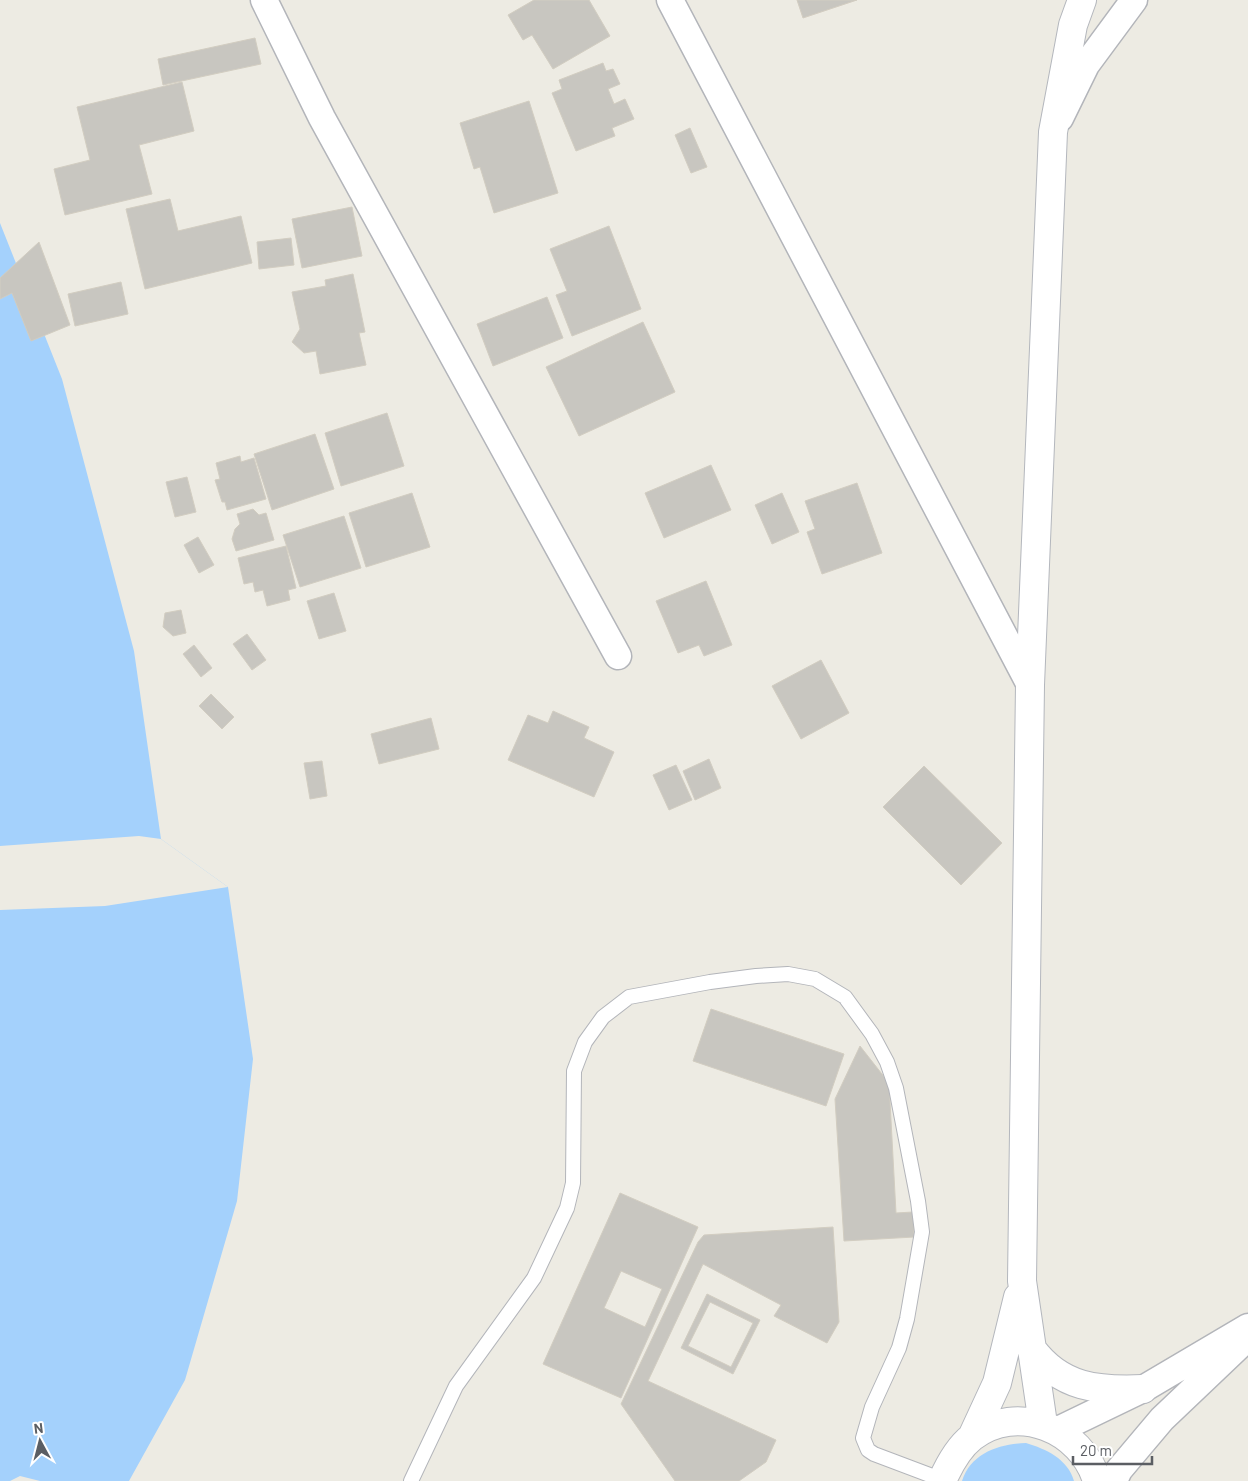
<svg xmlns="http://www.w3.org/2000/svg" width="1248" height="1481" font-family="Barlow,sans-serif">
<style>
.water{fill:#a4d1fc}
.pier{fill:#edebe3}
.building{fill:#c8c6c0;stroke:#d2cdc1;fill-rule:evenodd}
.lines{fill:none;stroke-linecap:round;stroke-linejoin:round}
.service-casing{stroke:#b3b5ba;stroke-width:16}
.minor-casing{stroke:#b3b5ba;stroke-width:29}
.secondary-casing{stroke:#b4b7bd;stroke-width:30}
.service{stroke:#fff;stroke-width:14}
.minor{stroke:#fff;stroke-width:26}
.secondary{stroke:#fff;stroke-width:28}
</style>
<rect width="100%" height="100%" fill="#edebe3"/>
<path class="water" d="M 0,223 L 62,379 L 134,651 L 161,839 L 228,887 L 253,1059 L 237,1201 L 185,1380 L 129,1481 L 40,1481 L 20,1476 L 10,1481 L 0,1481 Z
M 1026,1443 C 1046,1449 1068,1459 1074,1481 L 962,1481 C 971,1453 999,1444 1026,1443 Z"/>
<path class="pier" d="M 139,836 L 161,839 L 228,887 L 105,906 L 0,910 L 0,846 Z"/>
<path class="building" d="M 534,0 L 589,0 L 610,36 L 553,69 L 532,35 L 523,40 L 508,15 Z
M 797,0 L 857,0 L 803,18 Z
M 255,38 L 261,64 L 163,85 L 158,59 Z
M 603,63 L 606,71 L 613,69 L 620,84 L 608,89 L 614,104 L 625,99 L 634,119 L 612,128 L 615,136 L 576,151 L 552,93 L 562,89 L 559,80 Z
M 182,82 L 194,131 L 139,145 L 152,194 L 65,215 L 54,169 L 90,160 L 77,107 Z
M 529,101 L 558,193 L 494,213 L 480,167 L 474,169 L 460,123 Z
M 690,128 L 707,167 L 691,173 L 675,135 Z
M 170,199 L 178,231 L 241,216 L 252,263 L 145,289 L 126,209 Z
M 352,207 L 362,256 L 302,268 L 292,219 Z
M 609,226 L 641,309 L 572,336 L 556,295 L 567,291 L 550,249 Z
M 291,238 L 294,265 L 259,269 L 257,242 Z
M 39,242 L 70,325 L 31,341 L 12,293 L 0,299 L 0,278 Z
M 353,274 L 365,332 L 359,333 L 366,365 L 320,374 L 316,351 L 304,353 L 292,342 L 300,329 L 292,292 L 326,286 L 325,280 Z
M 121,282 L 128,314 L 75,326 L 68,294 Z
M 547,297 L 563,338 L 493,366 L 477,324 Z
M 643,322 L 675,392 L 579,436 L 546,367 Z
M 387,413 L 404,466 L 341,486 L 325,433 Z
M 315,434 L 334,489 L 272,510 L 254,454 Z
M 240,456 L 241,462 L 254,458 L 266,499 L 227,510 L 225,502 L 222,502 L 215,480 L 220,479 L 216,463 Z
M 711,465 L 731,510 L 664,538 L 645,493 Z
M 187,477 L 196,512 L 175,517 L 166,482 Z
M 857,483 L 882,553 L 822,574 L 807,532 L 815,529 L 805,501 Z
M 412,493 L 430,547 L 366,567 L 349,513 Z
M 782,493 L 799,532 L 772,544 L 755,505 Z
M 253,509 L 259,515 L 266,513 L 274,540 L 236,551 L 232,539 L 235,529 L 240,524 L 237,514 Z
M 344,516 L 361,568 L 300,587 L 283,535 Z
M 198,537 L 214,565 L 199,573 L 184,545 Z
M 286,546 L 296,588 L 288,590 L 290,600 L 267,606 L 263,590 L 255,592 L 253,582 L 244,584 L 238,558 Z
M 706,581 L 732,645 L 704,656 L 699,645 L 678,653 L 656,601 Z
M 334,593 L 346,631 L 319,639 L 307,601 Z
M 181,610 L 186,633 L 173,636 L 163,627 L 165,613 Z
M 247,634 L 266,660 L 252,670 L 233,644 Z
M 194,645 L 212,668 L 201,677 L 183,654 Z
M 821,660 L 849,713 L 801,739 L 772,686 Z
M 211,694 L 234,717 L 222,729 L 199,706 Z
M 553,711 L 589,727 L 584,738 L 614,752 L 594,797 L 508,760 L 528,715 L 548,723 Z
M 431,718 L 439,749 L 379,764 L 371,734 Z
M 709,759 L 721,788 L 695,800 L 683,771 Z
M 322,761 L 327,796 L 310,799 L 304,763 Z
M 676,765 L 692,800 L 669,810 L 653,775 Z
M 924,766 L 1002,843 L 961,885 L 883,807 Z
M 711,1009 L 844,1054 L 826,1106 L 693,1061 Z
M 860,1046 L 889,1083 L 896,1213 L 913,1212 L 914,1237 L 844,1241 L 835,1099 Z
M 620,1193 L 698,1227 L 621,1398 L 543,1364 ZM 621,1271 L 662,1289 L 645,1327 L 604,1308 Z
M 833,1227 L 839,1322 L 827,1343 L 774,1316 L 781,1305 L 703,1264 L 648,1381 L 776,1440 L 766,1462 L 739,1481 L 675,1481 L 621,1404 L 698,1242 L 704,1235 Z
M 707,1294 L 760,1320 L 733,1374 L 681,1348 ZM 710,1302 L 753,1323 L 731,1367 L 688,1346 Z"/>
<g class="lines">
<defs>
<path id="service" d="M 411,1481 L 456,1386 L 534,1278 L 567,1208 L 573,1183 L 574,1071 L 585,1042 L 603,1017 L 629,997 L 710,982 L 756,976 L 788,974 L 815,979 L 845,997 L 872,1034 L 887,1062 L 896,1088 L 918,1201 L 922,1232 L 907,1319 L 899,1348 L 872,1407 L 863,1438 L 868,1450 L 874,1454 L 943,1480"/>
<path id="minor" d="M 264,0 L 322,118 L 618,656
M 670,0 L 1030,685
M 1060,118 L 1086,65 L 1134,0
M 1058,1430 L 1143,1389 L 1248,1327
M 1114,1481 L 1119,1470 L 1162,1419 L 1242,1343"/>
<path id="secondary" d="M 1032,1349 C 1061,1388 1098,1391 1143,1389
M 1043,1424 L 1022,1281 L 1030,685 L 1053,132 L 1073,25 L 1082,0
M 972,1437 L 997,1383 L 1018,1297
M 942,1481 C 949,1465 958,1448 972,1437 C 1017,1402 1082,1429 1097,1481"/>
</defs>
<use href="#service" class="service-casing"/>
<use href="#minor" class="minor-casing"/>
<use href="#secondary" class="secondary-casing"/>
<use href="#service" class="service"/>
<use href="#minor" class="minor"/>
<use href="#secondary" class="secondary"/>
</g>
<g transform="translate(40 1441) rotate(353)" stroke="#ffffff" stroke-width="4" paint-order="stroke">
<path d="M0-4L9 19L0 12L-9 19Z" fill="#5b5e63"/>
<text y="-8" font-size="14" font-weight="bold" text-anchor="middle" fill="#5b5e63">N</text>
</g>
<path d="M1073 1456v8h79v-8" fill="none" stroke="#5b5e63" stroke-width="2.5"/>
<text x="1080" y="1456" font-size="15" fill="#5b5e63" stroke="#ffffff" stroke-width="4" paint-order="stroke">20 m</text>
</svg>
